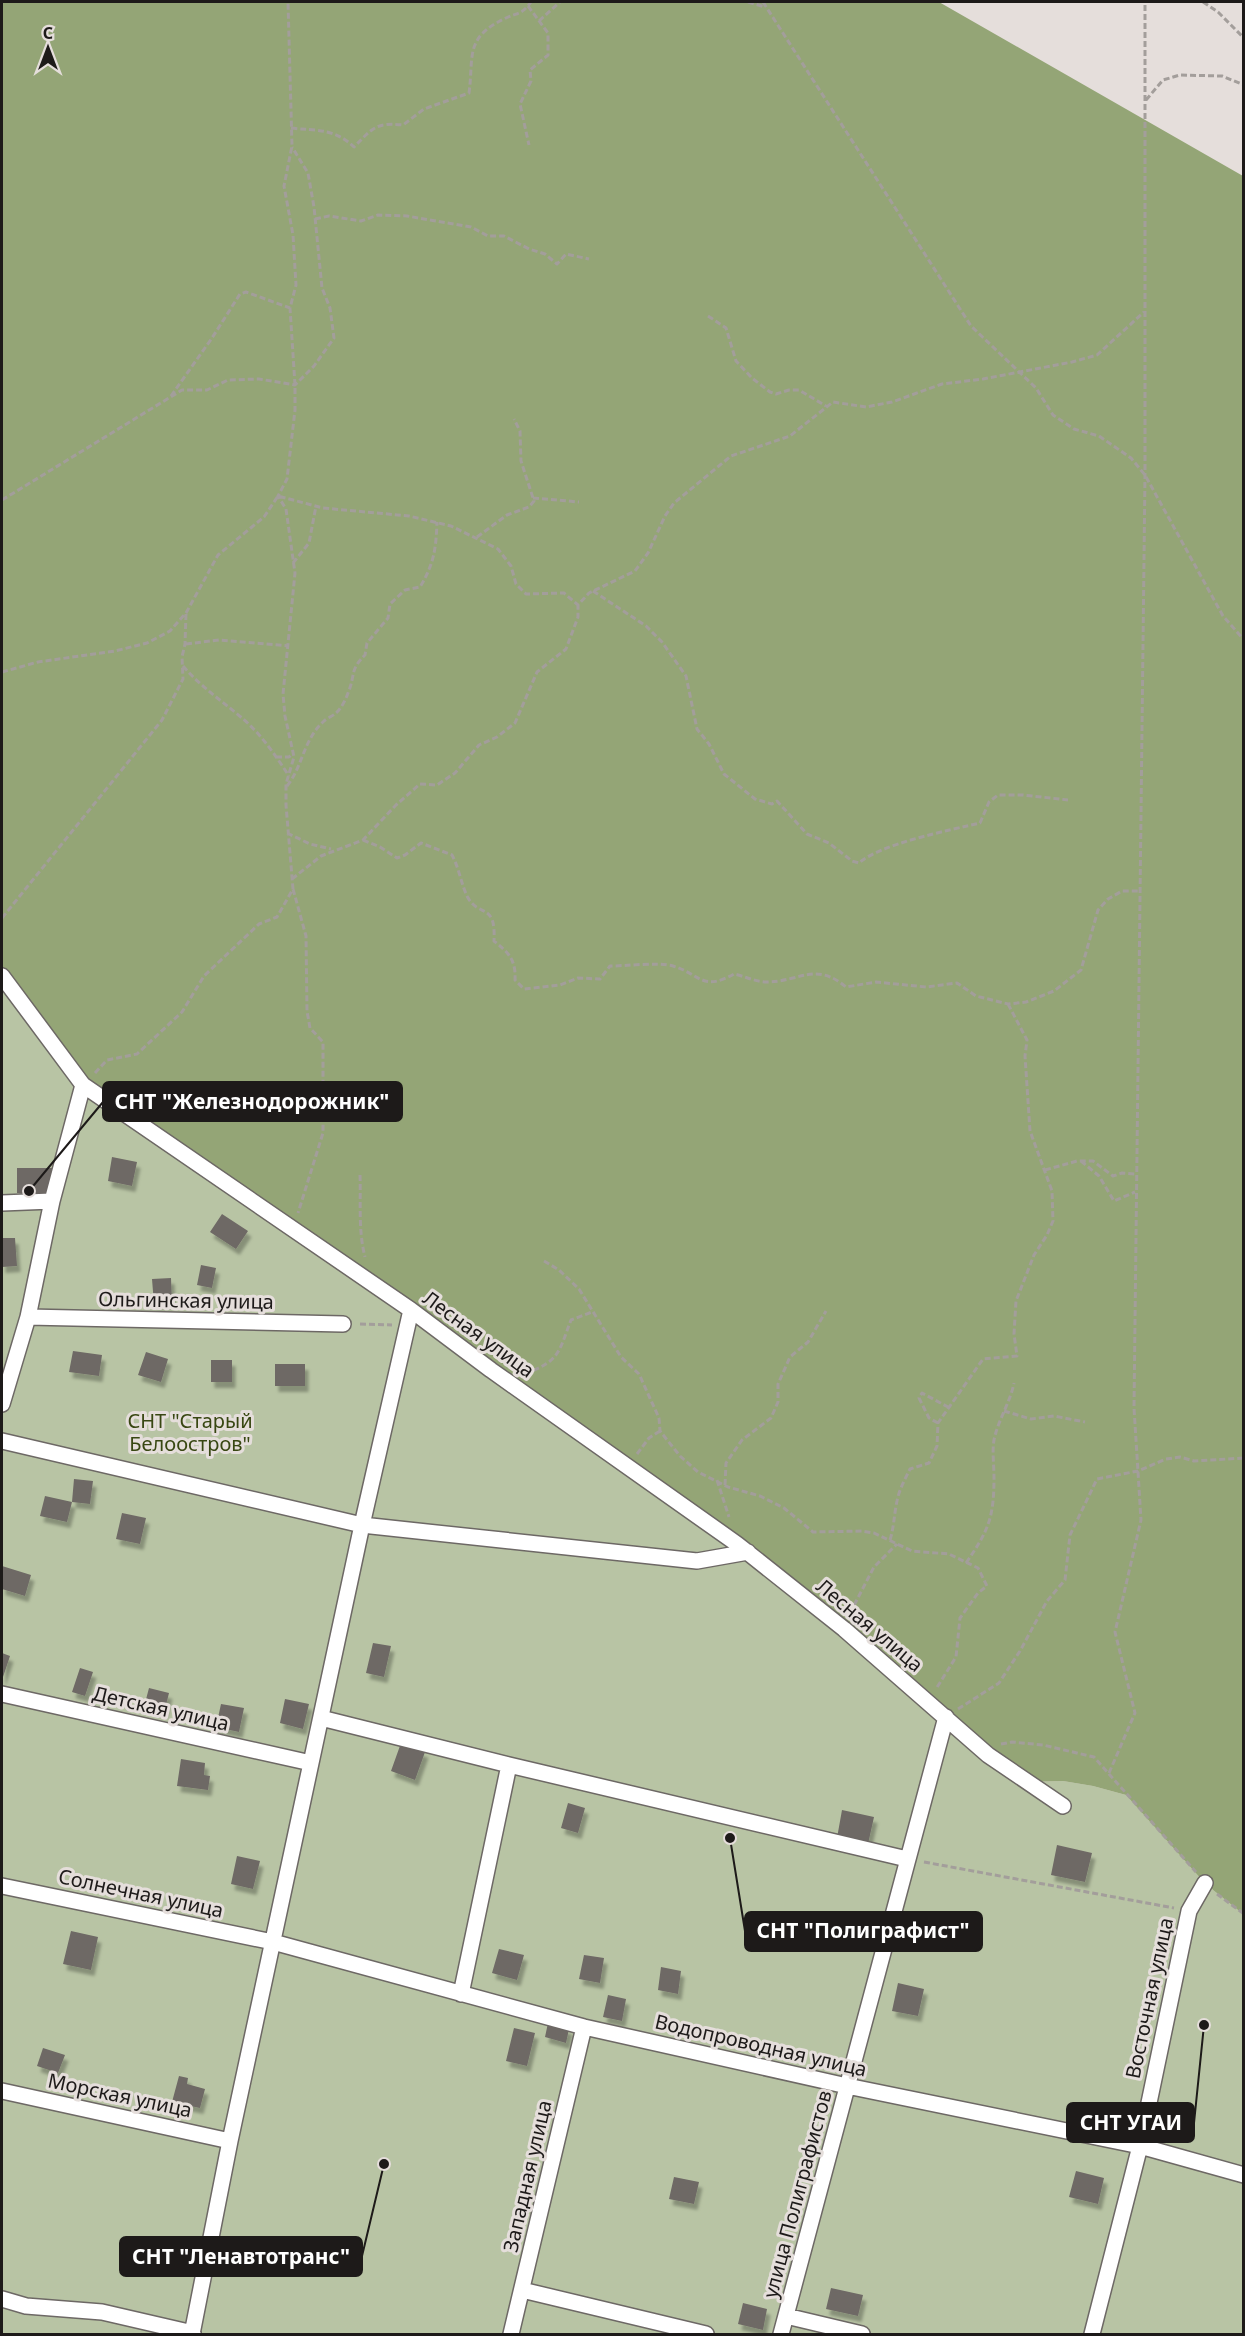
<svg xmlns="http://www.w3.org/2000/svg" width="1245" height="2336" font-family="'Noto Sans',sans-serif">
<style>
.green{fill:#b8c4a4}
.forest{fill:#94a576}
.building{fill:#6e6965;filter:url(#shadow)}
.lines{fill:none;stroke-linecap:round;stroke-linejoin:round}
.street-casing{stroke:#6d6865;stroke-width:18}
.path{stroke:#a39e9b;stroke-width:3;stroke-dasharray:6 3;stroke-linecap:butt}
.street{stroke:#fff;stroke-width:15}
.labels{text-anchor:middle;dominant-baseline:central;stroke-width:6;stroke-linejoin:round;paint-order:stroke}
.street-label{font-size:20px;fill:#1d1a19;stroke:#e5dedb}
.park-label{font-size:20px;fill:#384712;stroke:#e5dedb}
.leader{fill:none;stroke:#1d1a19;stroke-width:2}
.callout-dot{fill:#1d1a19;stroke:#e5dedb;stroke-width:2}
.callout{fill:#1d1a19;stroke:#1d1a19;stroke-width:2}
.callout-label{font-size:21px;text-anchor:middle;font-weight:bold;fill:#fff}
</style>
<defs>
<filter id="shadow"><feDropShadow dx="3.5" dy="6" stdDeviation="1.5" flood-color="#0004"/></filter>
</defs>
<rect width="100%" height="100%" fill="#e5dedb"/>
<path class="green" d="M 2,974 L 721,1533 L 1026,1782 L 1063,1781 L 1093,1786 L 1126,1795 L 1202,1880 L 1206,1881 L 1213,1890 L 1243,1914 L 1243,2334 L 2,2334 Z"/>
<path class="forest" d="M 2,2 L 939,2 L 1243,176 L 1243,1914 L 1213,1890 L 1206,1881 L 1202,1880 L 1126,1795 L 1093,1786 L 1063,1781 L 1026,1782 L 751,1555 L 86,1087 L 2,974 Z"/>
<path class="building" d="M 112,1157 L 137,1162 L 132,1186 L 108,1181 Z
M 17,1168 L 54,1168 L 54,1193 L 17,1193 Z
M 222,1214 L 248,1231 L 236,1249 L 210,1232 Z
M 2,1238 L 15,1238 L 17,1266 L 2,1267 Z
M 201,1265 L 216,1268 L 212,1288 L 197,1285 Z
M 171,1278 L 172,1303 L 154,1304 L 152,1279 Z
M 73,1351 L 102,1355 L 99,1376 L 69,1372 Z
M 146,1352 L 168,1359 L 161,1382 L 138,1375 Z
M 211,1360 L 232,1360 L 232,1382 L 211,1382 Z
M 275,1364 L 305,1364 L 305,1386 L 275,1386 Z
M 74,1479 L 93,1481 L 90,1504 L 72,1502 L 67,1522 L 40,1516 L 45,1496 L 72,1502 Z
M 122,1513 L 146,1518 L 140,1544 L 116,1539 Z
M 2,1566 L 31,1575 L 25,1596 L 2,1589 Z
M 373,1643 L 391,1646 L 384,1677 L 366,1673 Z
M 2,1653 L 10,1656 L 2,1680 Z
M 80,1668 L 93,1672 L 85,1696 L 72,1692 Z
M 149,1688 L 169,1693 L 164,1713 L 144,1707 Z
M 285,1699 L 309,1704 L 303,1729 L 280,1723 Z
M 221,1704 L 244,1708 L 239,1732 L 216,1727 Z
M 401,1743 L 425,1752 L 415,1780 L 391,1771 Z
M 181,1759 L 205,1763 L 204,1775 L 210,1776 L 208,1790 L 177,1786 Z
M 568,1803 L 585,1808 L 578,1833 L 561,1828 Z
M 842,1810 L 874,1817 L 868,1844 L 837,1838 Z
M 1057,1845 L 1092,1853 L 1085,1882 L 1051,1875 Z
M 237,1856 L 260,1861 L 253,1889 L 231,1884 Z
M 71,1931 L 98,1937 L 91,1970 L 63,1964 Z
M 499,1949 L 524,1955 L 517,1980 L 492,1973 Z
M 584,1955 L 604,1958 L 600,1983 L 579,1979 Z
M 661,1967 L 681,1971 L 678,1994 L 658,1990 Z
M 898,1983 L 924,1989 L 918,2016 L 892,2011 Z
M 608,1995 L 626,1999 L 622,2021 L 603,2017 Z
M 548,2023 L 569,2029 L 566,2043 L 545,2037 Z
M 514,2028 L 535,2033 L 527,2066 L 506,2061 Z
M 43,2048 L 65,2055 L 58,2073 L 37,2066 Z
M 179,2076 L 188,2078 L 187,2084 L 205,2089 L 200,2108 L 172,2102 Z
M 1076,2171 L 1104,2178 L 1098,2204 L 1069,2197 Z
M 674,2177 L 699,2182 L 694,2204 L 669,2199 Z
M 831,2288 L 863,2295 L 858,2316 L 826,2309 Z
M 743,2303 L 767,2309 L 763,2330 L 738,2324 Z"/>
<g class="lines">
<defs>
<path id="street" d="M 2,976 L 83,1085 L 411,1310 L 491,1370 L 737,1544 L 844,1629 L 988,1755 L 1063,1806
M 2,1203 L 52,1201
M 28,1317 L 343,1324
M 2,1404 L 28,1317 L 52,1201 L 83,1085
M 2,1441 L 362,1525 L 697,1561 L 748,1552
M 2,1694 L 311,1763
M 321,1718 L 509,1765 L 907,1859
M 2,1886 L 273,1942 L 584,2027 L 847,2086 L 1140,2146 L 1244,2175
M 461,1994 L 509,1765
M 2,2091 L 230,2141
M 522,2290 L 706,2334
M 2,2299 L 26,2306 L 102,2312 L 193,2333
M 786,2316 L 862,2334
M 192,2334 L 230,2141 L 362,1525 L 411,1310
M 511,2334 L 584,2027
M 781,2334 L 946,1717
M 1092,2334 L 1140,2146 L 1189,1911 L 1205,1883"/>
</defs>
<use href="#street" class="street-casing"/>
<path class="path" d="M 748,2 L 765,7
M 763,2 L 971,326 L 1036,388 L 1053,415 L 1074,429 L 1099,436 L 1131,458 L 1145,475 L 1223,616 L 1244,640
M 1203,2 L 1218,12 L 1244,38
M 528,6 L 548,33 L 548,55 L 530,70 L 531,81 L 520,104 L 529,145
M 539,21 L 560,2
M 1146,100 L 1163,80 L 1180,75 L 1222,76 L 1244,85
M 291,128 C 317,131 334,128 354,147 C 372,129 375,122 403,125 L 424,109 L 469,93 C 474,57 464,38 504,19 C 517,12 521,16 531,2
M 315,219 L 329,216 L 361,221 L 378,215 L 407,216 L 471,227 L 488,236 L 504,236 L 529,249 L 545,254 L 557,264 L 566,254 L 589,259
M 708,316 L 726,328 L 736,361 L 752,378 L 770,392 L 776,394 L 789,390 L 799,390 L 826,406
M 171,396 L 212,338 L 240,294 L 246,292 L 290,308
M 533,498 L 579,502
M 2,500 L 182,390 L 207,390 L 228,380 L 259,379 L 295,385 L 314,366 L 334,338 L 330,308 L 322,288 L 314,207 L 308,173 L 292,147
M 477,537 L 507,515 L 529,507 L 534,501 L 521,461 L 520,431 L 514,419
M 293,563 L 309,543 L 316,506
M 593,591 L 646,626 L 662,642 L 686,676 L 697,729 L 709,744 L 724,774 L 755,799 L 772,804 L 777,801 L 807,834 L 829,843 L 852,861 L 859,863 C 880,844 950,830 980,823 L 989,802 L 998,795 L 1023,795 L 1068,800
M 186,644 L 219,640 L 289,646
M 183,666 C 202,688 221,700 242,718 C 261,734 276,756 289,776
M 2,672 L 38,662 L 115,651 L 147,643 L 170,631 L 186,613 L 218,555 L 264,517 L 278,496 L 323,508 L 409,516 L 451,526 L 498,549 L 511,566 L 516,584 L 526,594 L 564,593 L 578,605
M 276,757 L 289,757 L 293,753
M 287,786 C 303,766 303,740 324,721 C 327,718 333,716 336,713 C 341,709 346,699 348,693 C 356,674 349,671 365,655 L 367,643 L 388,618 L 390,604 L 405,590 L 420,587 C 434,564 436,549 437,522
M 287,833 L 310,844 L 331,849
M 363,840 L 380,847 L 397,858 L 405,855 L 421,843 L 452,855 C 459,868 461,883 467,896 C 479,919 496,901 494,941 C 509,953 516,960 515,980 L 524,989 L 560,985 L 578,978 L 600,979 L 610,966 C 626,966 659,962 673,966 C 700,974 702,992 734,974 C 744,976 756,982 766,982 C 800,982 815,961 846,987 L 876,982 L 926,987 L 957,983 L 976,996 L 1008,1004 L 1026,1002 L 1054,991 L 1081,970 L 1098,910 L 1108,899 L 1122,891 L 1140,891
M 292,879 L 321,856 L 363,840 L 396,805 L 420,784 L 437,785 L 455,773 L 479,745 L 497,737 L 515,723 L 537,672 L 566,649 L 578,617 L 578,605 L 589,593 L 635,571 L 648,553 L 665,516 L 674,503 L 731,456 L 790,436 L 833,402 L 866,407 L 892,402 L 942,384 L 983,379 L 1072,362 L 1097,355 L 1144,312
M 293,889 L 306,936 L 307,1011 L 310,1028 L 323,1042 L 323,1133 L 298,1213
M 2,918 L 162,720 L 183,679 L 182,657 L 185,644 L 186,614
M 95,1073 L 107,1060 L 137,1054 L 182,1012 L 204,976 L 259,924 L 277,917 L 293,889 L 286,805 L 286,784 L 294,757 L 285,716 L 283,694 L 295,573 L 286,509 L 278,496 L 287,479 L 295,410 L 295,385 L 290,308 L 296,285 L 293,235 L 284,186 L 292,146 L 288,2
M 1081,1161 L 1099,1176 L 1114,1201 L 1135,1192
M 1045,1170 L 1077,1161 L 1093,1161 L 1113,1176 L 1122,1173 L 1135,1174
M 360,1175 C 361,1202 358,1230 365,1257
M 544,1261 L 559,1270 L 579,1289 L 621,1357 L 639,1374 L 659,1418 L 660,1431 L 680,1456 L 698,1472 L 728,1487 L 760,1496 L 784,1508 L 813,1532 L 862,1531 L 874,1533 L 912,1551 L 949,1554 L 978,1568 L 987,1586 L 978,1593 L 960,1618 L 956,1657 L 936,1689
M 360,1324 L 392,1325
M 525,1374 C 560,1360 558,1354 571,1320 L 592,1312
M 1004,1411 L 1031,1419 L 1054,1416 L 1085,1422
M 938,1423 L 929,1418 L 919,1398 L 922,1393 L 948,1407
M 637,1454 L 649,1438 L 660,1431
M 717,1480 L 729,1517
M 725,1485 L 726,1463 L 742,1440 L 771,1418 L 778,1402 L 778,1384 L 790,1357 L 808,1342 L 826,1311
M 890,1540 C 894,1527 894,1515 897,1501 C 899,1490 905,1479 910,1469 L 929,1463 L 937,1446 L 938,1423 L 983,1359 L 1017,1356 L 1014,1334 L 1016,1301 L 1034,1255 L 1047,1235 L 1053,1221 L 1052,1191 L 1030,1131 L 1025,1056 L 1027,1040 L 1008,1004
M 966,1563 C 989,1530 994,1517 994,1477 C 994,1465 992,1451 994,1440 C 998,1420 1010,1403 1014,1383
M 850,1613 L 874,1567 L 897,1544
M 958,1709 L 999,1683 L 1020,1651 L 1047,1601 L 1065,1580 L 1070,1535 L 1097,1479 L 1138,1471 L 1166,1459 L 1180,1457 L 1194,1461 L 1244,1458
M 1001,1744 L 1012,1742 L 1043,1745 L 1094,1757 L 1196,1872
M 1109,1773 L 1135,1713 L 1115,1632 L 1141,1520 L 1134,1408 L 1145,475 L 1145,2
M 924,1862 L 1174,1908
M 1217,1894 L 1244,1914"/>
<use href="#street" class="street"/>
</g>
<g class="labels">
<g class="street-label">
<text transform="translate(186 1300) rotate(1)">Ольгинская улица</text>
<text transform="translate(479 1334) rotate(36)">Лесная улица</text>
<text transform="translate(870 1625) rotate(40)">Лесная улица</text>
<text transform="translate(161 1708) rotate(13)">Детская улица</text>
<text transform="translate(141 1893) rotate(12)">Солнечная улица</text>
<text transform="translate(1149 1998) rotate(-78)">Восточная улица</text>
<text transform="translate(761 2045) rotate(13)">Водопроводная улица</text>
<text transform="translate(120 2095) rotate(12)">Морская улица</text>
<text transform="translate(527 2176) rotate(-77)">Западная улица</text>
<text transform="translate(797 2194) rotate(-75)">улица Полиграфистов</text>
</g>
<g class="park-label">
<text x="190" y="1420">СНТ "Старый<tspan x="190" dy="23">Белоостров"</tspan></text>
</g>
</g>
<path class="leader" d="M29 1191L103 1102M730 1838L745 1931M1204 2025L1194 2123M384 2164L362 2256"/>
<g class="callout-dot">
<circle cx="29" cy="1191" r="6"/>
<circle cx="730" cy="1838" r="6"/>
<circle cx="1204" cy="2025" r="6"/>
<circle cx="384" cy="2164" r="6"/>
</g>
<g class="callout">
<rect x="103" y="1082" width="299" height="39" rx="6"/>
<rect x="745" y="1912" width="237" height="39" rx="6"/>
<rect x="1067" y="2103" width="127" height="39" rx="6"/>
<rect x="120" y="2237" width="242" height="39" rx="6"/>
</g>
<g class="callout-label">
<text x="252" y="1109">СНТ "Железнодорожник"</text>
<text x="863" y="1938">СНТ "Полиграфист"</text>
<text x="1131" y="2130">СНТ УГАИ</text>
<text x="241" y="2264">СНТ "Ленавтотранс"</text>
</g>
<rect width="1245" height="2336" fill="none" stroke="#1d1a19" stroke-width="6"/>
<g transform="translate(48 48)" stroke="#e5dedb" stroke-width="4.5" paint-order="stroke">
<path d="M0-4.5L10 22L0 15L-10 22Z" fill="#1d1a19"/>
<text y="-9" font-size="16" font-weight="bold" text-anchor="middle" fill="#1d1a19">С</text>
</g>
</svg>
